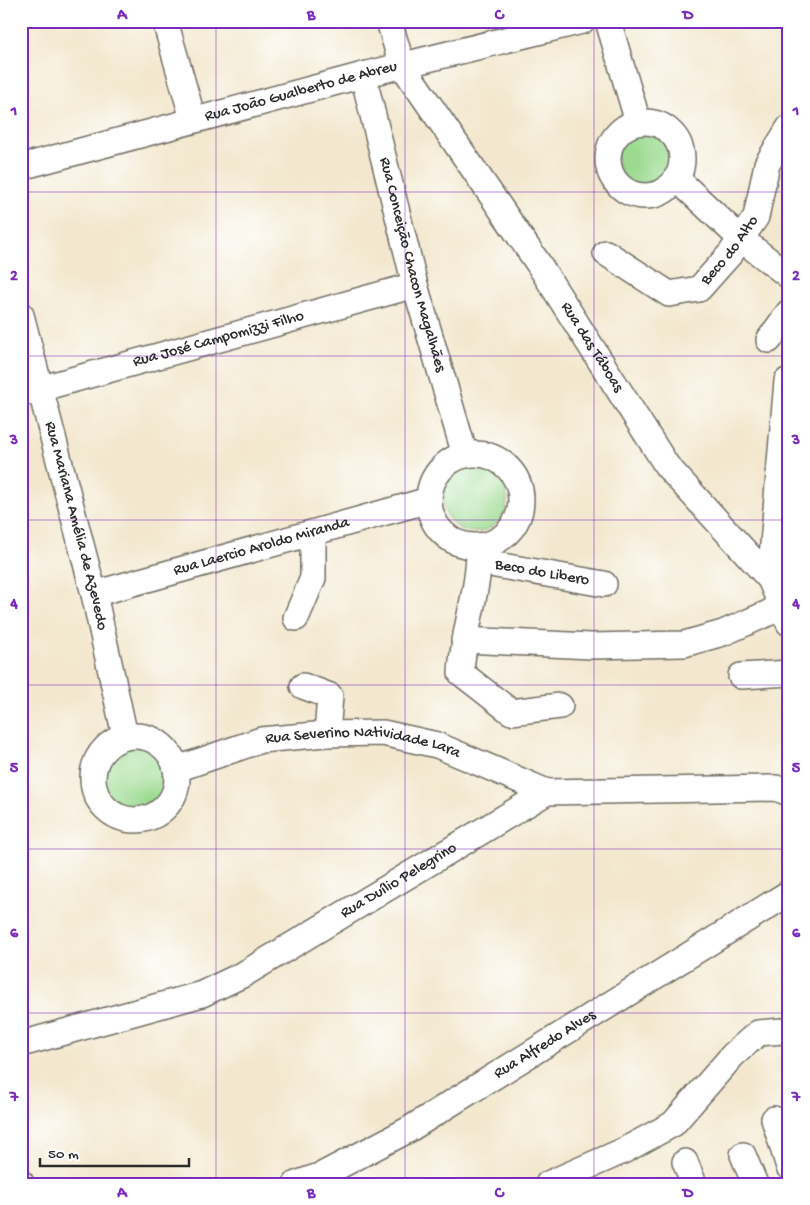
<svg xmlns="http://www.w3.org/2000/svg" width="810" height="1205" font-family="'Gochi Hand',sans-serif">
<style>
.green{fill:#9bda90;stroke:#63825e}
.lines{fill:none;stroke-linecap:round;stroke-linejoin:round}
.minor-casing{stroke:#716d64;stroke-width:28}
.minor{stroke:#fff;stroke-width:25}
.grid{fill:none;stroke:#7b2cbf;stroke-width:1;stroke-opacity:0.55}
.labels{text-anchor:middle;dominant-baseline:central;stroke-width:4;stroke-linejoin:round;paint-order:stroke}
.street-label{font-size:16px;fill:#2b2b2b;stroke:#fff}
.neatline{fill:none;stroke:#7b2cbf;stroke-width:2}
.grid-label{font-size:16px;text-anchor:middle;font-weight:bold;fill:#7b2cbf}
</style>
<rect width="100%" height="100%" fill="#fff"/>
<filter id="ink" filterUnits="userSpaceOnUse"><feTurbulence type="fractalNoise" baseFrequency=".02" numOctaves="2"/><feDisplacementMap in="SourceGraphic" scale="10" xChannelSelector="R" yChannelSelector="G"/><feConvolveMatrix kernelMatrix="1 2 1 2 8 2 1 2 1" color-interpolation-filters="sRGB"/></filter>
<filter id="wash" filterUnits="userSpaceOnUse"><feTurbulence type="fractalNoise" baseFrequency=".0096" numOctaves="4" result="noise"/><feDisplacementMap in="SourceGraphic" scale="20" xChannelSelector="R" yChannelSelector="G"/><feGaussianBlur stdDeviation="1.12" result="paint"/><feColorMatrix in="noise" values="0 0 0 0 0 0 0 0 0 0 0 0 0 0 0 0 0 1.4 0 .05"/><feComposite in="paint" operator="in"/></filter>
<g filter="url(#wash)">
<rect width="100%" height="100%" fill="#f3e8cf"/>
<path class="green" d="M617 159a29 29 0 1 1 58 0a29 29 0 1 1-58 0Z
M443 500a32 32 0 1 1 64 0a32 32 0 1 1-64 0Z
M103 779a32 32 0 1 1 64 0a32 32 0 1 1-64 0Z"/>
</g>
<g filter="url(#ink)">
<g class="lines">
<defs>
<g id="minor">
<path d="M 165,21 L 193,119"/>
<path id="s1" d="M 389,21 L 402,65 L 538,263 L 667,466 L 770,579 L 789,623"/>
<path d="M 608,21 L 638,122"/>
<path id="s2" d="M 363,75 L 415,285 L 465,455"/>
<circle cx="645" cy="159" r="37"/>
<path id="s3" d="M 21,167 L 363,75 L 582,21"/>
<path d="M 676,178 L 741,239 L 789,276"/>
<path id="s4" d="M 606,253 L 669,294 L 699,289 L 731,253 L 756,217 L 767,164 L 789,128"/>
<path id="s5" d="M 21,315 L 94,594 L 125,736"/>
<path d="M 769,340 L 789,312"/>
<path id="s6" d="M 21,394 L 415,285"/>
<circle cx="475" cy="500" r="46"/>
<path d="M 479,546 C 480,589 463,630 461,673 L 511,712 L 560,706"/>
<path id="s7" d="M 479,562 L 604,584"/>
<path d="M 770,579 L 787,381"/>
<path id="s8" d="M 94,594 L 429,500"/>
<path d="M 296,618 L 313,578 L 313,533"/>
<path d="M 464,640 L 591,646 L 684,644 L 723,633 L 782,607"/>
<path d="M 741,676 L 789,673"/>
<path d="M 303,686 L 330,696 L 327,734"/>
<circle cx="135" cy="778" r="42"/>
<path id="s9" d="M 177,769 L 261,740 L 326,734 L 383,733 L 437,745 L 547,792"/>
<path id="s10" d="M 21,1044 L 202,994 L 244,974 L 547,792 L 776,788 L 789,793"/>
<path d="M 774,1119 L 789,1167"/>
<path d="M 743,1155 L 755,1184"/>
<path d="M 685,1162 L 694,1184"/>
<path d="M 21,1183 L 21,1184"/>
<path id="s11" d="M 296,1184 L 322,1175 L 408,1130 L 789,893"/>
<path d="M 548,1184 L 623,1151 L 673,1124 L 733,1055 L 758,1033 L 783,1031 L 789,1033"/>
</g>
</defs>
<use href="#minor" class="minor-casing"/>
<use href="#minor" class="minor"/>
</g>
</g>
<path class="grid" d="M 216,21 L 216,1184M 405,21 L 405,1184M 594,21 L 594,1184M 21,192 L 789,192M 21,356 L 789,356M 21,520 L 789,520M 21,685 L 789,685M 21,849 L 789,849M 21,1013 L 789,1013"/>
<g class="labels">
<g class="street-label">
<text stroke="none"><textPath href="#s3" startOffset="290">Rua João Gualberto de Abreu</textPath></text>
<text stroke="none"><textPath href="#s4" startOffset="155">Beco do Alto</textPath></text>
<text stroke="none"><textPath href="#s2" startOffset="196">Rua Conceição Chacon Magalhães</textPath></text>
<text stroke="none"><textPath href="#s6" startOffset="205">Rua José Campomizzi Filho</textPath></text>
<text stroke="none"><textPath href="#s1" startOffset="386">Rua das Táboas</textPath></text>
<text stroke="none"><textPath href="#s5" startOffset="218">Rua Mariana Amélia de Azevedo</textPath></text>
<text stroke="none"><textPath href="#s8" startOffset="174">Rua Laercio Aroldo Miranda</textPath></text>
<text stroke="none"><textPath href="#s7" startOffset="64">Beco do Libero</textPath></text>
<text stroke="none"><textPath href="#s9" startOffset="192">Rua Severino Natividade Lara</textPath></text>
<text stroke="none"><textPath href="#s10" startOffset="415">Rua Duílio Pelegrino</textPath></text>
<text stroke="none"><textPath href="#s11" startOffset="286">Rua Alfredo Alves</textPath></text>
</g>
</g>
<rect width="810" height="1205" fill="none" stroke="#fff" stroke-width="55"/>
<path d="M40 1158v8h149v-8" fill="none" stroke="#2b2b2b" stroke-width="2.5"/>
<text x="48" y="1158" font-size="15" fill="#2b2b2b" stroke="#ffffff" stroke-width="4" paint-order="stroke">50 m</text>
<rect x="28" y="28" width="754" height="1150" class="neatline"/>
<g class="grid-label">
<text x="122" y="19">A</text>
<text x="311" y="19">B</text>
<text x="499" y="19">C</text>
<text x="688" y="19">D</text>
<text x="14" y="115">1</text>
<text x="796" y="115">1</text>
<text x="14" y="280">2</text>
<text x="796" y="280">2</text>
<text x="14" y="444">3</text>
<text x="796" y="444">3</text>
<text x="14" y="608">4</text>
<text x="796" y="608">4</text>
<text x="14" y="772">5</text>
<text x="796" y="772">5</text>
<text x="14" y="937">6</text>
<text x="796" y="937">6</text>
<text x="14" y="1101">7</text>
<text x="796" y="1101">7</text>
<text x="122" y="1197">A</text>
<text x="311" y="1197">B</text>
<text x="499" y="1197">C</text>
<text x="688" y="1197">D</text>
</g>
</svg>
